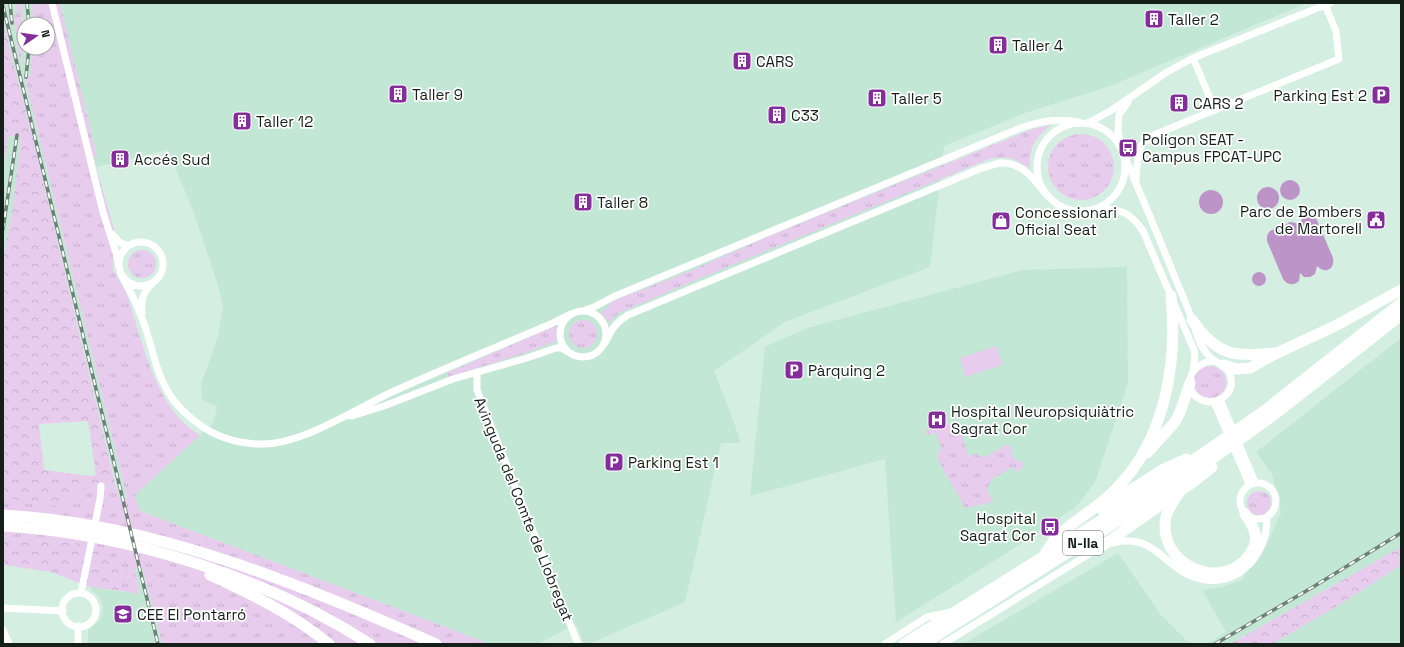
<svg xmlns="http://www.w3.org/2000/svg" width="1404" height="647" font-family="'Space Grotesk',sans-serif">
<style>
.built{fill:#c3e7d5}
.grass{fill:url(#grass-tufts)}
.forest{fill:url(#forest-crowns);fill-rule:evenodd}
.garden{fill:#e7ccee}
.water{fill:#bc94c7}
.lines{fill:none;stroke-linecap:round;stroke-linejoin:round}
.minor{stroke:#fff;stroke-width:7}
.highway{stroke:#fff;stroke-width:11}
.rail-casing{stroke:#6e8077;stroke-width:3.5}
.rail{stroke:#fff;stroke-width:2;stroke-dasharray:6;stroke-linecap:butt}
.labels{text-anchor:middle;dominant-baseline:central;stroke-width:3.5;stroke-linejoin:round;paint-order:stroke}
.shield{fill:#fff;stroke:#5b625f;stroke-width:1}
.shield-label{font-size:14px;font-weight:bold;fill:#151f1a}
.poi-label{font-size:15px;fill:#151f1a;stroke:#fff;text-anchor:start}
.street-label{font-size:15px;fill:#151f1a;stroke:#fff}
</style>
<defs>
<pattern id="grass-tufts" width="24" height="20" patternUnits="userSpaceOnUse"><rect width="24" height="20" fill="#e7ccee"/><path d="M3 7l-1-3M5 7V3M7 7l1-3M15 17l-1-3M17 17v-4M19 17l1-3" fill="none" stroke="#c5afcc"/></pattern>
<pattern id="forest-crowns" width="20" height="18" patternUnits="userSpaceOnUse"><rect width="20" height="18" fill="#e7ccee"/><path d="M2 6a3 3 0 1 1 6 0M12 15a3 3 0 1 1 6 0" fill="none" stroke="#c5afcc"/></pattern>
</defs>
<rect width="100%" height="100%" fill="#d4efe1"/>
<path class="built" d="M 3,3 L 15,3 L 18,13 L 14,15 L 18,43 L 18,50 L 21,64 L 23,42 L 22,3 L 32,3 L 33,24 L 24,24 L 24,48 L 32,48 L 31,76 L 24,76 L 127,498 L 120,500 L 32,135 L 10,51 L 3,16 Z
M 60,3 L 1307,3 L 1110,86 L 1028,112 L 944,146 L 930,267 L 785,322 L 714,371 L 734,422 L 741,443 L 721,443 L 685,602 L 589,644 L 584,644 L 576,624 L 538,644 L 490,644 L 140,511 L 134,495 L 213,423 L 217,407 L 202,399 L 201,384 L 218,337 L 223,305 L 216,279 L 194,213 L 168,150 L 96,167 L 94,158 L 97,156 Z
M 9,136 L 22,138 L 12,213 L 3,259 L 3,167 Z
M 1127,267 L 1128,383 L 1095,482 L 1076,507 L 1005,554 L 896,622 L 885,459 L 750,496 L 765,347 L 807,328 L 1023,270 Z
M 1401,338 L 1401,547 L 1230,644 L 1207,644 L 1226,632 L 1202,590 L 1222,587 L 1241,580 L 1266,546 L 1281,512 L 1272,474 L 1256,452 Z
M 1118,553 L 1161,615 L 1190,644 L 963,644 Z
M 1401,565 L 1401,644 L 1270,644 L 1339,605 Z
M 142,566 L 162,644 L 88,644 L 88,630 L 100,620 L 103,607 L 99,596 L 91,590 L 90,587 L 140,594 L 135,568 Z"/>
<path class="grass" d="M 15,3 L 22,3 L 23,42 L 21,65 C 17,49 16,32 14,15 L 18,13 Z
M 32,3 L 60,3 L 97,157 L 94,158 L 96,167 L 114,229 L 113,270 L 123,287 L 126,291 C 140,333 151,390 183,422 C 188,427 194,431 200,435 L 135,495 L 140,511 L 490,644 L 162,644 L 142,566 L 135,569 L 140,594 L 122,591 L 121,565 L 72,543 L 3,538 L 3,499 C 24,496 47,515 66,500 C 69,497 71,493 74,490 L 116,487 L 120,500 L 127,498 L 24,75 L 31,76 L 32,48 L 48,48 L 48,24 L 33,24 Z
M 1051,125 C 1035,139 1029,146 1030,168 L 1011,158 L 992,158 L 696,280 L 619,313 L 609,322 L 601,313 L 613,301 L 690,271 L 774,234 L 1032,129 Z
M1048 167a33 33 0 1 1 66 0a33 33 0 1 1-66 0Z
M128 264a14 14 0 1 1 28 0a14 14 0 1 1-28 0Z
M569 334a14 14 0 1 1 28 0a14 14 0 1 1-28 0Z
M 557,325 L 557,341 L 525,353 L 449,377 L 447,373 Z
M1194 382a16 16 0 1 1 32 0a16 16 0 1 1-32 0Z
M 959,421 L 963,432 L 962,435 L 968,455 L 976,454 L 981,457 L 987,456 L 1008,444 L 1011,447 L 1012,456 L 1018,461 L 1025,463 L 1021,469 L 1016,472 L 1013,467 L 992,479 L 987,489 L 993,502 L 965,508 L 937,458 L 941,447 L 936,433 L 927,435 L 925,431 Z
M1247 503a12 12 0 1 1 24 0a12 12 0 1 1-24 0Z"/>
<path class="forest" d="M 3,16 L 10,51 L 32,135 L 116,487 L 74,490 C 71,494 68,499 64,502 C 46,515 22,496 3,499 L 3,259 L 12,213 L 21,138 L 9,136 L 3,167 ZM 88,421 L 96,475 L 90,476 L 44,470 L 39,424 Z
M 3,538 L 72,543 L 114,558 L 121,565 L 122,591 L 90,587 L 51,572 L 3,565 Z
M 1401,547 L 1401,565 L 1339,605 L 1272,644 L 1230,644 Z"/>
<path class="garden" d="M 997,346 L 1002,365 L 965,377 L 960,358 Z"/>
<path class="water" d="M1280 190a10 10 0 1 1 20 0a10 10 0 1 1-20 0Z
M1257 198a11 11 0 1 1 22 0a11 11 0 1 1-22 0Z
M1199 202a12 12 0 1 1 24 0a12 12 0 1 1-24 0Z
M 1307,215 L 1313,216 L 1317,220 L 1333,258 C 1335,270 1325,274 1317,266 L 1315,274 L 1310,277 L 1304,277 L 1300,273 L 1299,281 C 1293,286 1287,285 1283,279 L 1267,241 C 1266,230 1275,226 1283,233 L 1285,225 L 1290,222 L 1296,223 L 1300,226 L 1302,218 Z
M1252 279a7 7 0 1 1 14 0a7 7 0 1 1-14 0Z"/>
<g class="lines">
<path class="minor" d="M 52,3 L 103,212 L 116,253 L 119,267
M 1193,58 L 1215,110
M1037 167a44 44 0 1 1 88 0a44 44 0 1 1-88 0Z
M 1088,123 L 1112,110 L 1167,72 L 1193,58 L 1330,3
M 1120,144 L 1118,130 L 1119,115 L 1128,102
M 1124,155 C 1141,195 1158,235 1174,275 C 1180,290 1187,305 1192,320 C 1195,328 1197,336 1200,343 C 1204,350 1208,357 1215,361 C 1223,365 1229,368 1231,378 C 1234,392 1220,405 1205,401 C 1181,395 1186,362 1215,361
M 1136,180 L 1138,153 L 1143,143 L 1156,134 L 1339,59 L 1336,31 L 1325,5
M 1099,208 C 1121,209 1131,213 1143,231 L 1194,350 L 1195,357 L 1193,370
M 112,234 C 118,240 121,246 130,245
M119 264a22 22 0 1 1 44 0a22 22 0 1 1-44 0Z
M 121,274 C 128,288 137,303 142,318 C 153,346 155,377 175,402 C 196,427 224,443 258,444 C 300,446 354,410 392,392 C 445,368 499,346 553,323 L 571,314
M 585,310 L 594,307 L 615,296 L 1018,129 C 1040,121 1056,118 1079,122
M560 334a23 23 0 1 1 46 0a23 23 0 1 1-46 0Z
M 142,314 C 141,300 142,293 152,284
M 605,343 C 612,329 615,323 628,315 L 982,168 C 988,167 994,164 1000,163 C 1022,162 1034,179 1046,194
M 477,372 L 477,390 L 578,644
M 1220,399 L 1255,482
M 1214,402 L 1249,484
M 352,416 L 384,406 L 453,379 L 527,358 L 556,348 L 561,348 L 572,354
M1240 501a18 18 0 1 1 36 0a18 18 0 1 1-36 0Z
M 81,593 L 100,499 L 101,486
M62 610a17 17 0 1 1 34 0a17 17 0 1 1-34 0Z
M 3,608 L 63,611
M 3,630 L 9,644
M 78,644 L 78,626
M 885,644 L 927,617 L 952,612
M 943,644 L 1102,546 C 1116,541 1132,538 1146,545 C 1163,553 1173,569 1191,576 C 1232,593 1268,559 1267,517"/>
<path class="highway" d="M 1192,320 C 1217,356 1234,357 1276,353
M 1224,365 L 1236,369 L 1250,368 L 1277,353 L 1335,326 L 1401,290
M 1147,453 L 1175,422 L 1180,412 L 1190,383
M 1179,493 C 1174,500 1168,508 1166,517 C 1156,565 1223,594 1250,554 C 1254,548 1257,541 1255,534 C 1254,527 1249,520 1245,514
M 1101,509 L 1164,469 L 1186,459
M 3,515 C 155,523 299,584 436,644
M 3,526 C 126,533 266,577 370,644
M 1102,546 L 1196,480 L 1212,467
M 1046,552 C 1050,547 1053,541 1057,537 C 1061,532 1067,529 1071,525 C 1086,513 1103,503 1116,489 C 1165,440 1178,362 1171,296
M 210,575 C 252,594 294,615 329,644
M 904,644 L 1159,484 L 1264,411 L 1401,303
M 923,644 L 1178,483 L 1274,415 L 1401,315"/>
<defs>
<path id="rail" d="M 10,3 L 12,23
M 27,3 L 29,24
M 3,6 L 158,644
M 26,77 L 29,48
M 3,229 L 17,135
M 1215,644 L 1313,587 L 1401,533"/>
</defs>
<use href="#rail" class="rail-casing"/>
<use href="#rail" class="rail"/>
</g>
<defs>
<symbol id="building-square" viewBox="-11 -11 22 22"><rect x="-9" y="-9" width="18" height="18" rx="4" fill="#852e9b" stroke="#fff"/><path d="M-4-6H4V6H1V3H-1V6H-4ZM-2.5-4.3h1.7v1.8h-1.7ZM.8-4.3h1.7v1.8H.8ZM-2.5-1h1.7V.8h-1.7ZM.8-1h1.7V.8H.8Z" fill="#fff"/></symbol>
<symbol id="parking-square" viewBox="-11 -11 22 22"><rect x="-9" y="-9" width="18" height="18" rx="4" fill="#852e9b" stroke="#fff"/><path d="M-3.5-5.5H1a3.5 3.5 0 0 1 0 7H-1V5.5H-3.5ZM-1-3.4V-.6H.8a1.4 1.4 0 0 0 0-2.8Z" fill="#fff"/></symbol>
<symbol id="bus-square" viewBox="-11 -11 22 22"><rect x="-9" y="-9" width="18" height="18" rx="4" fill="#852e9b" stroke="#fff"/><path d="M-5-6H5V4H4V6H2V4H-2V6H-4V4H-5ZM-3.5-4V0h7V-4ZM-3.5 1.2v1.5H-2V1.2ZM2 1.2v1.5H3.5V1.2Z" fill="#fff"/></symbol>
<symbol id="civic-square" viewBox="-11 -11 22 22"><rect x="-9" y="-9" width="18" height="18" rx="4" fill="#852e9b" stroke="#fff"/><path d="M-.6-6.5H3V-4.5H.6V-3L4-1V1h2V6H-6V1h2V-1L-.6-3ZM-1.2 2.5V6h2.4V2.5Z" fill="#fff"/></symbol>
<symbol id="shop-square" viewBox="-11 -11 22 22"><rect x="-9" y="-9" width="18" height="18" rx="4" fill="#852e9b" stroke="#fff"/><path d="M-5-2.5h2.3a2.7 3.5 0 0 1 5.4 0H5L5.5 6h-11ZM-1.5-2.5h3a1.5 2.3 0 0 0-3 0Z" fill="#fff"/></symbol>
<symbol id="hospital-square" viewBox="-11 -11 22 22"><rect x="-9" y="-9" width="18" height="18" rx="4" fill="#852e9b" stroke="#fff"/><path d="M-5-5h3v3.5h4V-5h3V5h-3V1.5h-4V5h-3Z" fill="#fff"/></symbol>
<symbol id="school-square" viewBox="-11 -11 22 22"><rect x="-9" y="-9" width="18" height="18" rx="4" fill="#852e9b" stroke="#fff"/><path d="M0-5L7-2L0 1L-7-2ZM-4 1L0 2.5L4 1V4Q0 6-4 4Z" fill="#fff"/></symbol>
</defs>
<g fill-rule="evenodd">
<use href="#building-square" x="1143" y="8" width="22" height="22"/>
<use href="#building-square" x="987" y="34" width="22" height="22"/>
<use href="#building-square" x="731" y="50" width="22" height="22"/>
<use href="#building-square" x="387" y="83" width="22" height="22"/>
<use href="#parking-square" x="1370" y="84" width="22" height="22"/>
<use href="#building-square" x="866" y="87" width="22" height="22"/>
<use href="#building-square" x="1168" y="92" width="22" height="22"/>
<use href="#building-square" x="766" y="104" width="22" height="22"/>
<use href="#building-square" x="231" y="110" width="22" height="22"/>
<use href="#bus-square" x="1117" y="137" width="22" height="22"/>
<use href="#building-square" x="109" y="148" width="22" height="22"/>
<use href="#building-square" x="572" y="191" width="22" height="22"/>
<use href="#civic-square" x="1365" y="209" width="22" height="22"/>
<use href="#shop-square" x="990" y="210" width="22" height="22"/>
<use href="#parking-square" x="783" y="359" width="22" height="22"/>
<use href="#hospital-square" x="926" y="409" width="22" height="22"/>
<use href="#parking-square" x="603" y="451" width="22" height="22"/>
<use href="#bus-square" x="1039" y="516" width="22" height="22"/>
<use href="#school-square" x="112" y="603" width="22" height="22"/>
</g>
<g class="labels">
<rect class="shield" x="1063" y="531" width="40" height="24" rx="3"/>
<g class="shield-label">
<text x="1083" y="543">N-IIa</text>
</g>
<g class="poi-label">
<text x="1168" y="19">Taller 2</text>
<text x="1012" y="45">Taller 4</text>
<text x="756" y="61">CARS</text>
<text x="412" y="94">Taller 9</text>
<text x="1367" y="95" text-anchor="end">Parking Est 2</text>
<text x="891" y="98">Taller 5</text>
<text x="1193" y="103">CARS 2</text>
<text x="791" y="115">C33</text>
<text x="256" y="121">Taller 12</text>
<text x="1142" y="139">Polígon SEAT -<tspan x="1142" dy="17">Campus FPCAT-UPC</tspan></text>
<text x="134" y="159">Accés Sud</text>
<text x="597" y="202">Taller 8</text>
<text x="1362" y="211" text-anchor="end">Parc de Bombers<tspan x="1362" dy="17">de Martorell</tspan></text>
<text x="1015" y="212">Concessionari<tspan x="1015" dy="17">Oficial Seat</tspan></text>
<text x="808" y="370">Pàrquing 2</text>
<text x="951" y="411">Hospital Neuropsiquiàtric<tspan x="951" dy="17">Sagrat Cor</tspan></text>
<text x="628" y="462">Parking Est 1</text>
<text x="1036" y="518" text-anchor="end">Hospital<tspan x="1036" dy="17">Sagrat Cor</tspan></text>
<text x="137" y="614">CEE El Pontarró</text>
</g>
<g class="street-label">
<text transform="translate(524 509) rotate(68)">Avinguda del Comte de Llobregat</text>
</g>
</g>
<rect width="1404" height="647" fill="none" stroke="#151f1a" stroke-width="8"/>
<g transform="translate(36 36) rotate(77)"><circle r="19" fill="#ffffff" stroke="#a1a5a3"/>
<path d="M0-3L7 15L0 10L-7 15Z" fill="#852e9b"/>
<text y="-6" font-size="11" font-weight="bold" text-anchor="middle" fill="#151f1a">N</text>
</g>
</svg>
